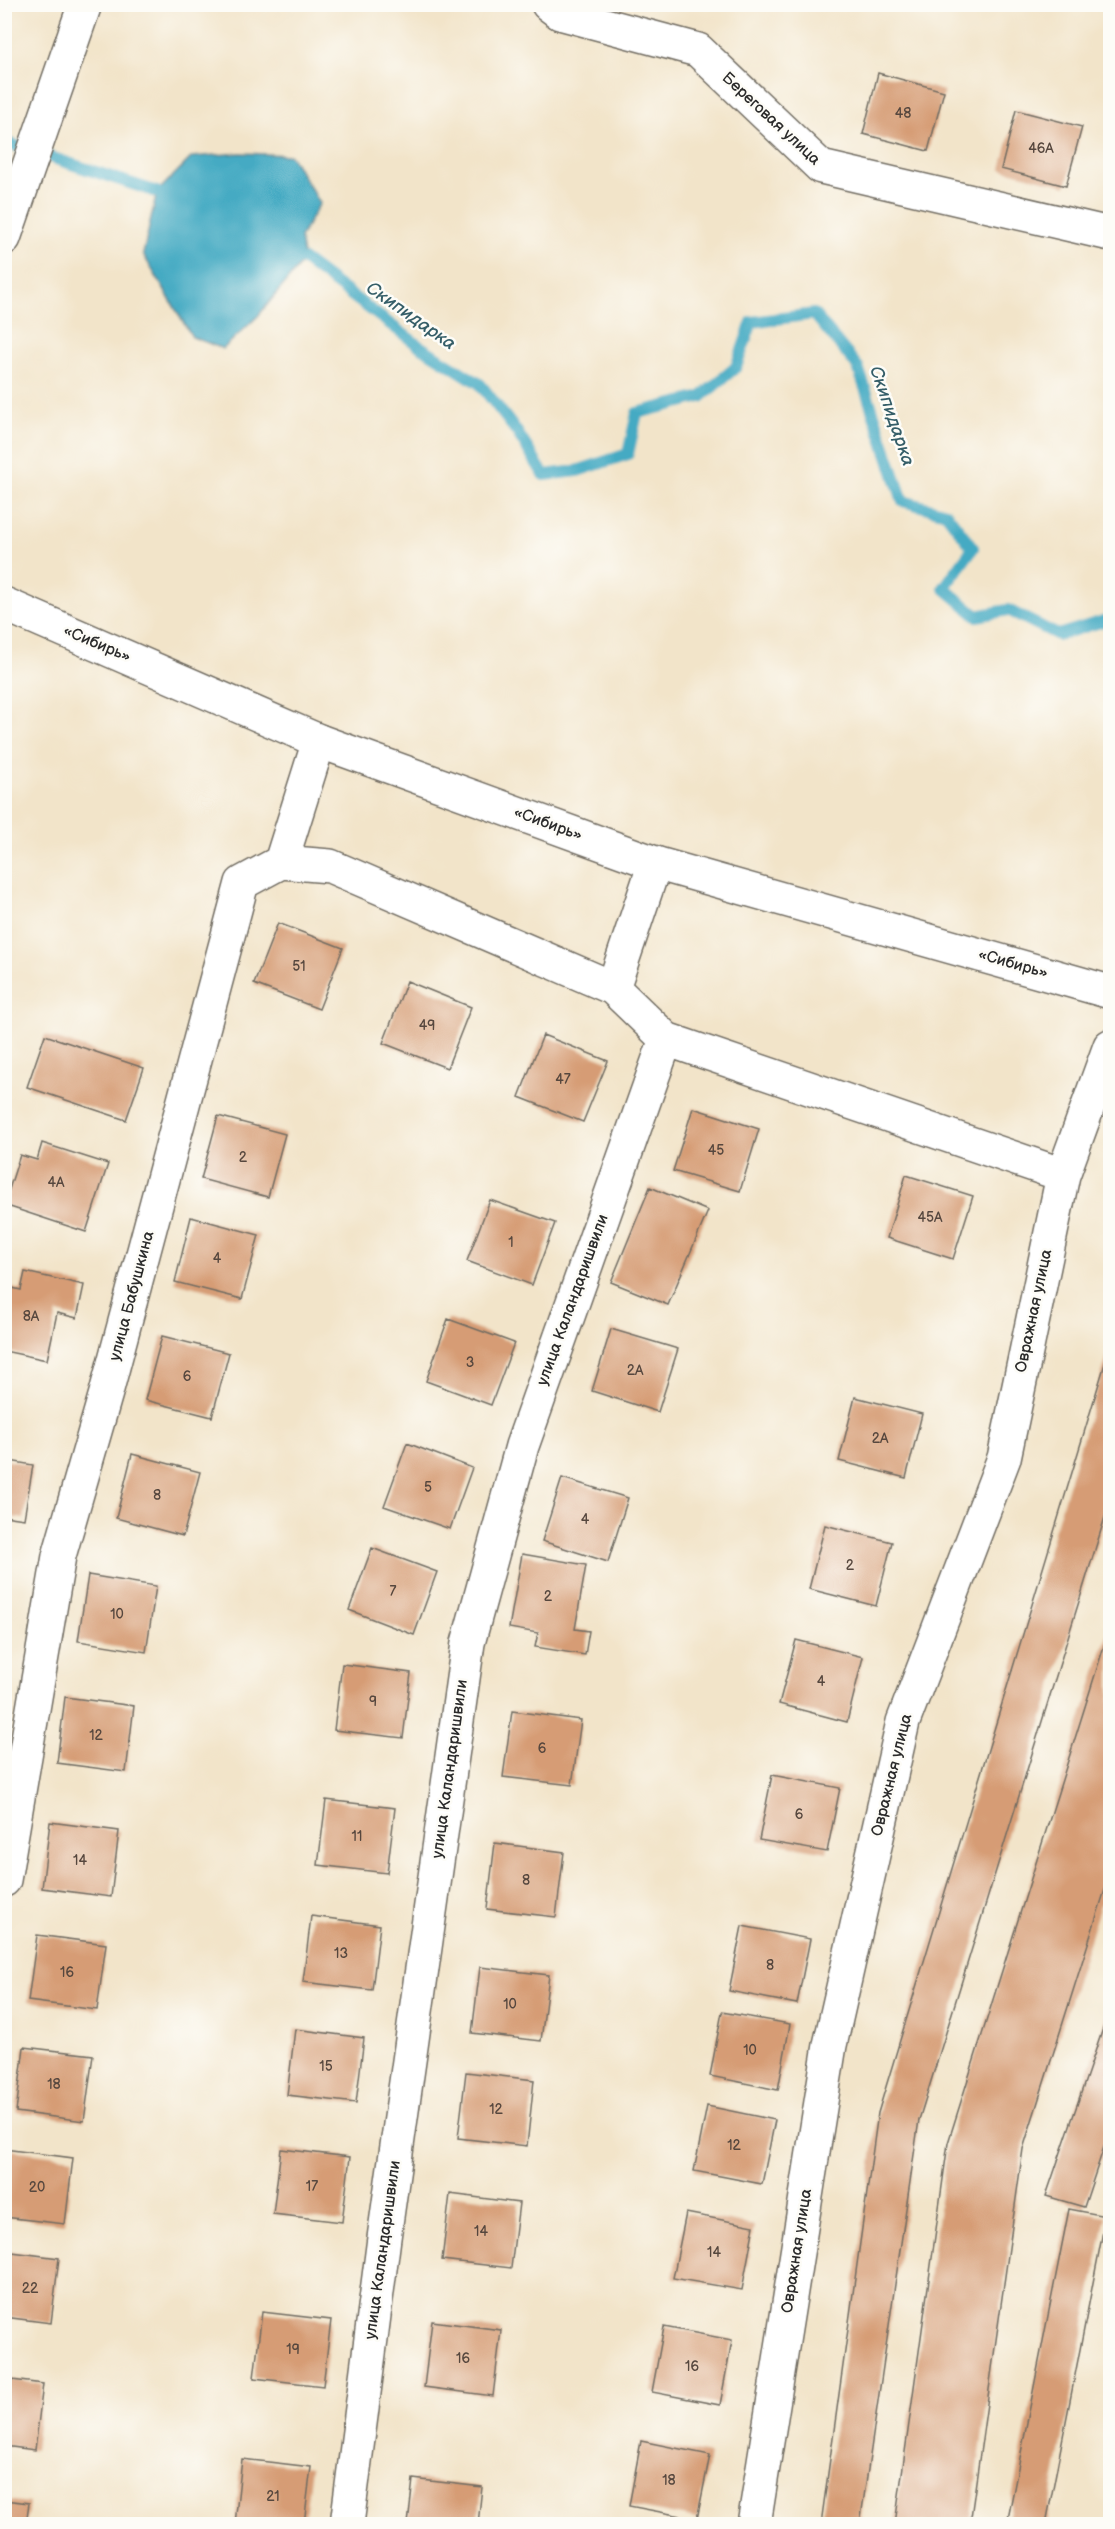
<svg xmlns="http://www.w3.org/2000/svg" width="1115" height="2529" font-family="'Balsamiq Sans',sans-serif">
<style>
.water{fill:#44aac3;stroke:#386a77;stroke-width:1.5}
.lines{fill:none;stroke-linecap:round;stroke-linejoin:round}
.stream{stroke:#44aac3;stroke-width:12}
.building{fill:#d69c75}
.street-casing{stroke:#716c62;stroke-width:36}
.primary-casing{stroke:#716c62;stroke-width:36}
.street{stroke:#fff;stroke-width:33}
.primary{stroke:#fff;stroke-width:33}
.labels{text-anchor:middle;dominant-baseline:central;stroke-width:5;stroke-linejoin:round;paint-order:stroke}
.number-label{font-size:14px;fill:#56473e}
.street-label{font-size:16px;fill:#2b2b2b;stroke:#fdfcf7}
.water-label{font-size:18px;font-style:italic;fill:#355e68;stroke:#fdfcf7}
</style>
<rect width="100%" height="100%" fill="#fdfcf7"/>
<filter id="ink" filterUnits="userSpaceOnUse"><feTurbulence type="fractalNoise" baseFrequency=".0167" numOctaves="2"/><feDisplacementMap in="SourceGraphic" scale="12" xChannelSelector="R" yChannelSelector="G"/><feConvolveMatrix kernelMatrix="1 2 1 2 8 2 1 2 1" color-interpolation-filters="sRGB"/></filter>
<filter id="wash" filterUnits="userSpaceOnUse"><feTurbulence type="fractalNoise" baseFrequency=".008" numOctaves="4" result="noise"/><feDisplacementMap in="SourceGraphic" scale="24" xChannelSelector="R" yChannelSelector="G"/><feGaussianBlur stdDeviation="1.35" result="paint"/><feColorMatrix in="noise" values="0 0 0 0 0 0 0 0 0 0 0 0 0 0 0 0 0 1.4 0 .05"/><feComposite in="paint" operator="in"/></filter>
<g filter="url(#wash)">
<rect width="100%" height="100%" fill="#f2e4c9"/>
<path class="water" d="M 240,153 L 290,155 L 320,203 L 300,238 L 304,260 L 258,316 L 223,349 L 192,337 L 143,254 L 157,192 L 192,157 Z"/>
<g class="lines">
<path class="stream" d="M 4,142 L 157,192
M 304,260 L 418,345 L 480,384 L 517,432 L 544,475 L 577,471 L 628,454 L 637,413 L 701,397 L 736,367 L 752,322 L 814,314 L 858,367 L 903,501 L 946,513 L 973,548 L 944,588 L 977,616 L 1008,610 L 1058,635 L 1110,619"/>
</g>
<g id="blocks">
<path class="building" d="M 878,73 L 944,91 L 928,151 L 863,134 Z
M 1016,110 L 1082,127 L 1066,186 L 1001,169 Z
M 278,923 L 343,948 L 319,1009 L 254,984 Z
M 407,981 L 471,1007 L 447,1068 L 383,1043 Z
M 45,1035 L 144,1068 L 126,1120 L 27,1087 Z
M 543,1035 L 608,1061 L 583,1122 L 519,1097 Z
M 693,1108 L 759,1129 L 740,1191 L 673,1171 Z
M 218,1116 L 285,1134 L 268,1197 L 201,1179 Z
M 42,1143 L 108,1164 L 86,1232 L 4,1205 L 20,1155 L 37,1160 Z
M 906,1175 L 973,1196 L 953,1259 L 887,1238 Z
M 650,1187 L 708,1211 L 668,1305 L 611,1282 Z
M 490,1200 L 555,1223 L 532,1285 L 467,1261 Z
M 191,1217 L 259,1235 L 242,1299 L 175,1282 Z
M 25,1272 L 84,1285 L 77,1318 L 57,1313 L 47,1360 L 4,1351 L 4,1286 L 21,1290 Z
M 448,1319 L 514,1343 L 491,1405 L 426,1381 Z
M 611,1329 L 678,1349 L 658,1412 L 592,1391 Z
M 162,1336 L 229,1353 L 212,1417 L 145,1400 Z
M 1110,1347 L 1110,1501 L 919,2120 L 860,2524 L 821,2524 L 878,2113 Z
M 855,1397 L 922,1414 L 906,1478 L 839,1461 Z
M 407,1443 L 472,1468 L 450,1529 L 384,1506 Z
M 132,1454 L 200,1472 L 183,1536 L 116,1518 Z
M 4,1460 L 33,1465 L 24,1519 L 4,1516 Z
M 562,1478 L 628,1498 L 608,1562 L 542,1541 Z
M 825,1525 L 892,1542 L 876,1606 L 809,1589 Z
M 372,1548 L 437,1572 L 414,1635 L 349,1610 Z
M 522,1554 L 586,1565 L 575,1629 L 589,1631 L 585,1655 L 535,1647 L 538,1633 L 509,1628 Z
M 88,1575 L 156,1586 L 146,1652 L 78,1641 Z
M 1110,1627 L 1110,1874 L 1023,2149 L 970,2524 L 895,2524 L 948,2143 Z
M 796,1640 L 863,1657 L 847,1722 L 779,1704 Z
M 342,1664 L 411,1673 L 403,1738 L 334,1730 Z
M 65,1697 L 134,1706 L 126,1772 L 57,1763 Z
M 512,1711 L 581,1720 L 572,1785 L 503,1777 Z
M 772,1775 L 840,1788 L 827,1852 L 759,1840 Z
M 326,1800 L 395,1808 L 387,1873 L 318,1865 Z
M 50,1822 L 119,1831 L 111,1897 L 42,1888 Z
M 495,1843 L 564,1852 L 556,1917 L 487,1909 Z
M 311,1916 L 380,1925 L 372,1990 L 303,1982 Z
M 742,1926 L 810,1939 L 797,2004 L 729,1991 Z
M 37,1935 L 106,1944 L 97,2010 L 28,2001 Z
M 480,1967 L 549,1975 L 541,2041 L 472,2033 Z
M 1110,2008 L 1110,2129 L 1084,2207 L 1046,2196 Z
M 722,2012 L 790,2024 L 778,2090 L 710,2076 Z
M 295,2029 L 364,2038 L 356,2103 L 287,2095 Z
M 24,2047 L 93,2055 L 84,2121 L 16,2112 Z
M 466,2072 L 534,2080 L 527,2146 L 458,2138 Z
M 707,2106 L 775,2120 L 762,2184 L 694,2171 Z
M 4,2149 L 73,2158 L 65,2224 L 4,2217 Z
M 281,2149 L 350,2157 L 342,2222 L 273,2214 Z
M 450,2194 L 519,2203 L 511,2268 L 442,2260 Z
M 1069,2209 L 1106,2216 L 1046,2524 L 1007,2524 Z
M 686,2213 L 754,2226 L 742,2290 L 673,2278 Z
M 4,2251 L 59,2258 L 51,2323 L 4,2317 Z
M 262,2312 L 331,2320 L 323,2386 L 254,2378 Z
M 432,2321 L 501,2330 L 493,2396 L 424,2387 Z
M 664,2327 L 732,2340 L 720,2405 L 652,2392 Z
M 4,2379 L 43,2384 L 35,2450 L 4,2446 Z
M 641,2441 L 710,2455 L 697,2519 L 629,2506 Z
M 242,2459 L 311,2467 L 304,2524 L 235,2524 Z
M 413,2479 L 482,2487 L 478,2524 L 408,2524 Z
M 4,2500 L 29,2503 L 26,2524 L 4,2524 Z"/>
</g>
</g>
<g filter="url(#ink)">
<use href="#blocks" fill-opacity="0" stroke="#716c62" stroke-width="1.5"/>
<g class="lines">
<defs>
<path id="street" d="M 548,4 L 560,13 L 698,50 L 821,167 L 1110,234
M 4,238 L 85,4
M 281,862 L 330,866 L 613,988 L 666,1039 L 1063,1175
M 613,988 L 655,863
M 4,1880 L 59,1556 L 106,1393 L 242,883 L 281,862 L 319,741
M 347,2524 L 384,2238 L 468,1643 L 522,1446 L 666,1039
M 754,2524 L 830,2045 L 903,1722 L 1004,1458 L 1063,1175 L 1110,1046"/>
<path id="primary" d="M 4,604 L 319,741 L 655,863 L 1110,992"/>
</defs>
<use href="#street" class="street-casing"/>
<use href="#primary" class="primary-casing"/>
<use href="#street" class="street"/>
<use href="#primary" class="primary"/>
</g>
</g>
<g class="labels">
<g class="number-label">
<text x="903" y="113">48</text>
<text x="1041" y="148">46А</text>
<text x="299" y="966">51</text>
<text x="427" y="1025">49</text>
<text x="563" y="1079">47</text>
<text x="716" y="1150">45</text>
<text x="243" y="1157">2</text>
<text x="56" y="1182">4А</text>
<text x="930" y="1217">45А</text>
<text x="511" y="1242">1</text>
<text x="217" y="1258">4</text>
<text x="31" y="1316">8А</text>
<text x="470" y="1362">3</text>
<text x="635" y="1370">2А</text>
<text x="187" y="1376">6</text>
<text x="880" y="1438">2А</text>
<text x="428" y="1487">5</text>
<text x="157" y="1495">8</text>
<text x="585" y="1519">4</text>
<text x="850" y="1565">2</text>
<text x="393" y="1591">7</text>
<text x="548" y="1596">2</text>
<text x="117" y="1614">10</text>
<text x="821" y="1681">4</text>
<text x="373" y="1701">9</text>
<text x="96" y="1735">12</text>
<text x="542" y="1748">6</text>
<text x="799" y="1814">6</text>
<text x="357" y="1836">11</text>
<text x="80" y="1860">14</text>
<text x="526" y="1880">8</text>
<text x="341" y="1953">13</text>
<text x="770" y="1965">8</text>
<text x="67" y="1972">16</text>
<text x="510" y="2004">10</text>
<text x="750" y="2050">10</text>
<text x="326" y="2066">15</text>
<text x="54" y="2084">18</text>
<text x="496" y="2109">12</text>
<text x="734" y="2145">12</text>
<text x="312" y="2186">17</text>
<text x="37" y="2187">20</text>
<text x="481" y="2231">14</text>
<text x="714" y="2252">14</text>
<text x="30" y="2288">22</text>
<text x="293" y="2349">19</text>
<text x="463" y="2358">16</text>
<text x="692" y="2366">16</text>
<text x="669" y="2480">18</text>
<text x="273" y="2496">21</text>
</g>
<g class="street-label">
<text transform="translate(771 119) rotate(43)">Береговая улица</text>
<text transform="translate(97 644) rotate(23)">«Сибирь»</text>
<text transform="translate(548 824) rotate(20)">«Сибирь»</text>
<text transform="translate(1013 964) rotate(16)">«Сибирь»</text>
<text transform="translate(132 1296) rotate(-75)">улица Бабушкина</text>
<text transform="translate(573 1300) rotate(-70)">улица Каландаришвили</text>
<text transform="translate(1034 1311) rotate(-78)">Овражная улица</text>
<text transform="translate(450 1769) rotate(-82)">улица Каландаришвили</text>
<text transform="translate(892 1775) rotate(-76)">Овражная улица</text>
<text transform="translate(383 2250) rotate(-82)">улица Каландаришвили</text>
<text transform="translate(797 2251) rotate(-81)">Овражная улица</text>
</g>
<g class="water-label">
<text transform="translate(411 316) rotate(35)">Скипидарка</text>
<text transform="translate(892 416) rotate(71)">Скипидарка</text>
</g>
</g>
<rect width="1115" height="2529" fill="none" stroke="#fdfcf7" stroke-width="24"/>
</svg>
